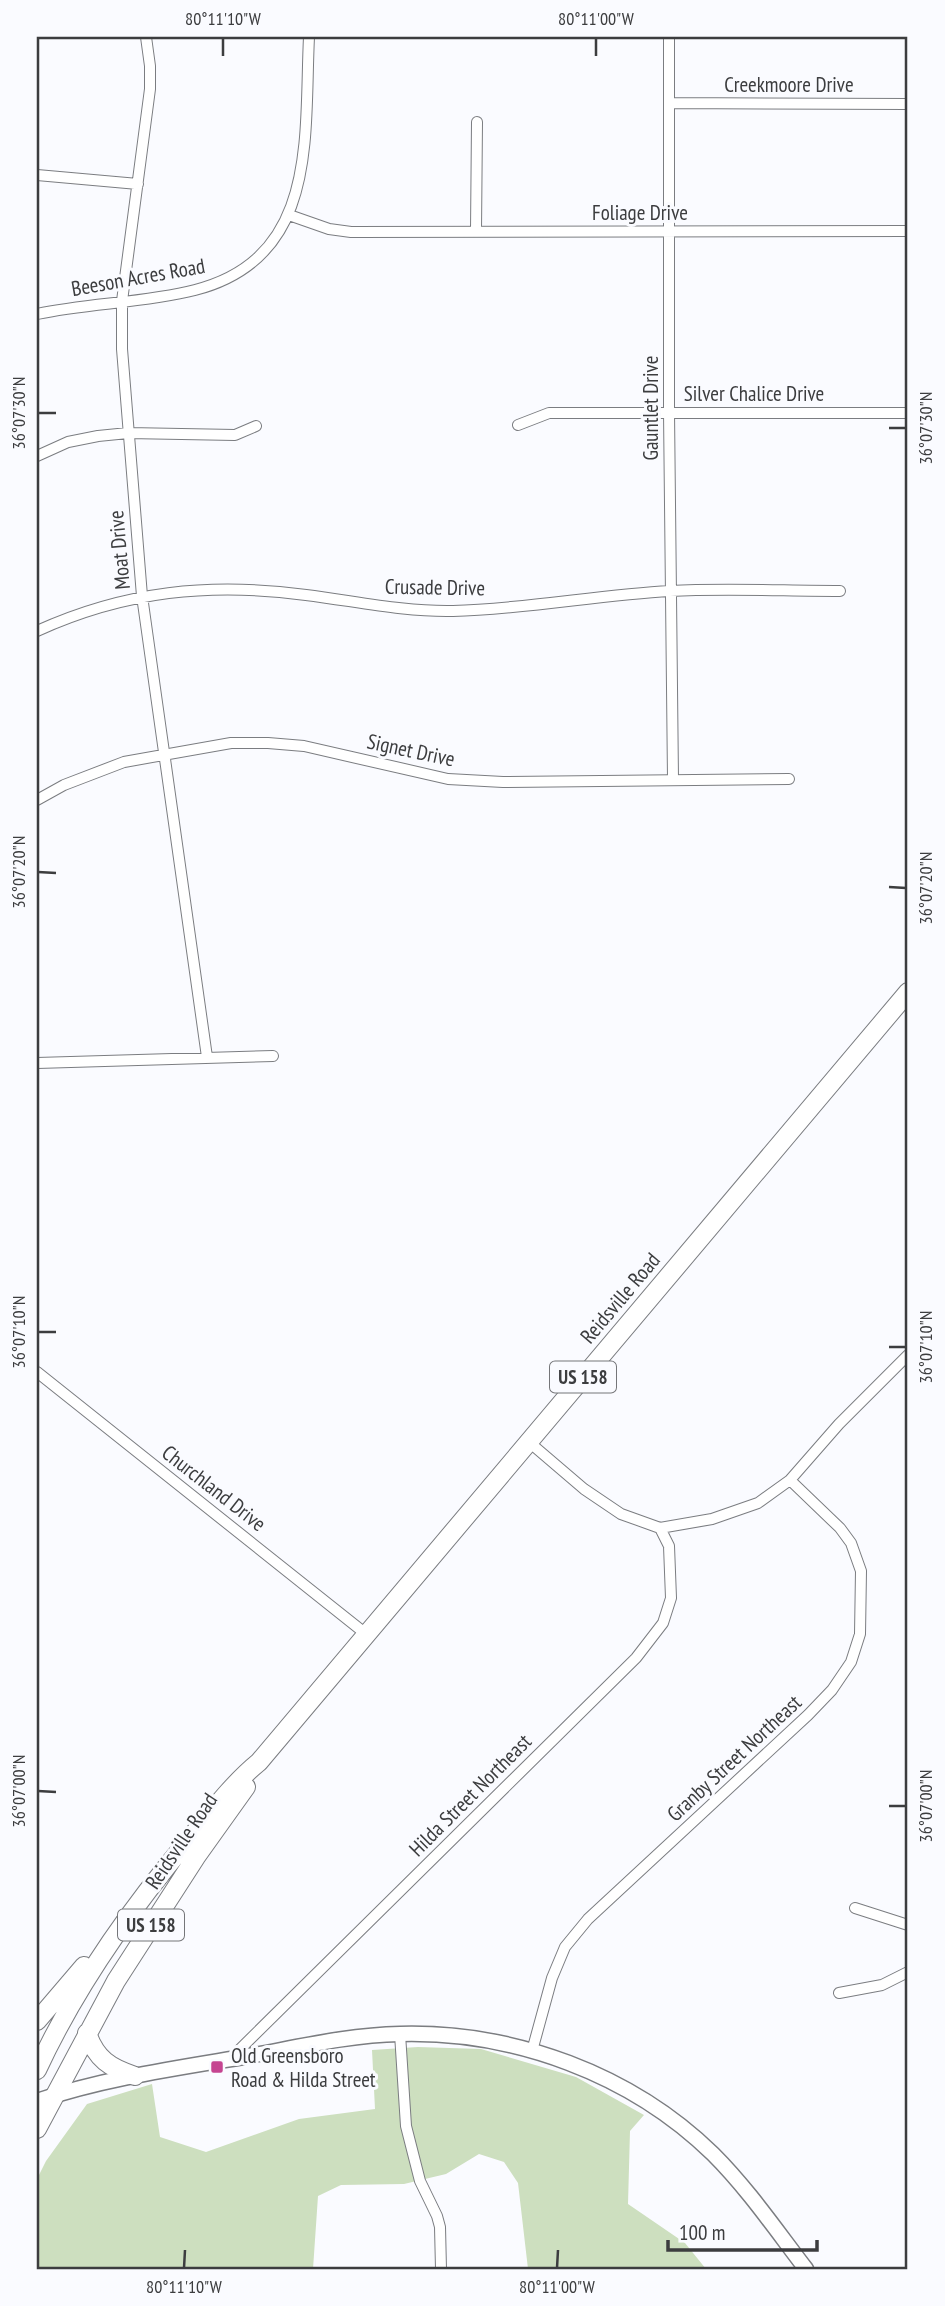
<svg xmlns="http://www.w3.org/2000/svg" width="945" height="2306" font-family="'PT Sans Narrow',sans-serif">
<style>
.green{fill:#cddfbf}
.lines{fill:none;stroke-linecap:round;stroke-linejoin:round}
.street-casing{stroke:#7b7d81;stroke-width:12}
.secondary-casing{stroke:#7b7d81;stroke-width:17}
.highway-casing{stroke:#7b7d81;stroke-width:20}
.street{stroke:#fff;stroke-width:10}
.secondary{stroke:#fff;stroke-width:14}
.highway{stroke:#fff;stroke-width:18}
.ticks{fill:none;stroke:#3c3d3f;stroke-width:2.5}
.poi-dot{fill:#c54591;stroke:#fafbff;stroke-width:2.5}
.labels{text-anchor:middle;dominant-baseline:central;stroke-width:6;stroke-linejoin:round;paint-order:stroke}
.shield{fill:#fafbff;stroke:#757679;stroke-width:2}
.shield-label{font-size:19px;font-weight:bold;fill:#3c3d3f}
.street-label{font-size:21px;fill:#3c3d3f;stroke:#fafbff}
.poi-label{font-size:21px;fill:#3c3d3f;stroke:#fafbff;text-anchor:start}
.neatline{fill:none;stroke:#3c3d3f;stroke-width:2.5}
.ticks-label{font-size:18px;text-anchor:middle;fill:#3c3d3f}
</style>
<rect width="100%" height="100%" fill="#fafbff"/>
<path class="green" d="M 418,2047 L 481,2049 L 576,2077 L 644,2115 L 630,2131 L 628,2204 L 685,2243 L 706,2269 L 528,2269 L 518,2183 L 504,2162 L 479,2154 L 446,2174 L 404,2184 L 341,2185 L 318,2196 L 313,2269 L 37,2269 L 37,2179 L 46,2161 L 87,2104 L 152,2084 L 160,2137 L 206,2152 L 299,2119 L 375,2109 L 372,2050 Z"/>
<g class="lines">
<defs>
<path id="street" d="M 146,37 L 150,66 L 150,89 L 122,301 L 122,349 L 142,596 L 207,1057
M 669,37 L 669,412 L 673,779
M 669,103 L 908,104
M 37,175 L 138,184
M 289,215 L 329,229 L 351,232 L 908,231
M 476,230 L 477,122
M 37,314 C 89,303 144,303 195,290 C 319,258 304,137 309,37
M 518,425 L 549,413 L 908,413
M 37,456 L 68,442 L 98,436 L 128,433 L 235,435 L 256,426
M 37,631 C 125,591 210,582 306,595 C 355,601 403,612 453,611 C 526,609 598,595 670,591 C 726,588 784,591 840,591
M 37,800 L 64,785 L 124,762 L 231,743 L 268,743 L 304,746 L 448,779 L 503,782 L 789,779
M 37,1063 L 273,1056
M 37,1372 L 366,1634
M 529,1442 L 584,1489 L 621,1514 L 660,1528 L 712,1519 L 758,1503 L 790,1480 L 839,1424 L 908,1355
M 855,1908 L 908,1925
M 839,1993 L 882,1985 L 908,1972
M 400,2034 L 406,2126 L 420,2181 L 437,2216 L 440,2227 L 441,2269
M 532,2051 L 552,1978 L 565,1947 L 588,1919 L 808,1715 L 832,1690 L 851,1662 L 860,1634 L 861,1571 L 851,1543 L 840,1528 L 790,1480
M 230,2059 L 636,1658 L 663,1623 L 671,1598 L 669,1546 L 660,1528"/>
<path id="secondary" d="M 37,2101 C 105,2078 178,2068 249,2056 C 299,2047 349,2035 400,2034 C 514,2031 631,2074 713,2154 C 748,2189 776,2230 806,2269"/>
<path id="highway" d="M 37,2021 L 84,1966
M 87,2033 C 96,2059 110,2068 135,2076
M 37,2070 C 76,1986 128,1912 187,1842 C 210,1814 231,1785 259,1762 L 908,992
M 37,2129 L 116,1981 L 196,1857 L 246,1787"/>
</defs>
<use href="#street" class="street-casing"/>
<use href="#secondary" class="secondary-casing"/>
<use href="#highway" class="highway-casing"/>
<use href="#street" class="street"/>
<use href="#secondary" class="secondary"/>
<use href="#highway" class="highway"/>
</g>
<path class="ticks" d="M 223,56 L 223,38M 596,56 L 596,38M 38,413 L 56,413M 889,428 L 906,428M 38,872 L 56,873M 889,887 L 906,888M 38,1332 L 56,1332M 889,1347 L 906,1347M 38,1791 L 56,1792M 889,1806 L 906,1806M 184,2268 L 185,2250M 557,2268 L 558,2250"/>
<rect class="poi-dot" x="210" y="2060" width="14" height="14" rx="3.5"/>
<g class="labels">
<g class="shield">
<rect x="550" y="1361.5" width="66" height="31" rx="5"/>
<rect x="118" y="1909.5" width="66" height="31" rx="5"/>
</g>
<g class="shield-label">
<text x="583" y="1377">US 158</text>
<text x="151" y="1925">US 158</text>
</g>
<g class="street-label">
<text x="789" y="84">Creekmoore Drive</text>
<text x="640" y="212">Foliage Drive</text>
<text transform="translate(138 277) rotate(-10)">Beeson Acres Road</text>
<text x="754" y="393">Silver Chalice Drive</text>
<text transform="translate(650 408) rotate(-90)">Gauntlet Drive</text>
<text transform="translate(119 550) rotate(-95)">Moat Drive</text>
<text transform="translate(435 587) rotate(1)">Crusade Drive</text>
<text transform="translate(411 750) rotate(12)">Signet Drive</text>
<text transform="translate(620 1298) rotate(-50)">Reidsville Road</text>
<text transform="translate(214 1488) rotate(38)">Churchland Drive</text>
<text transform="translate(734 1758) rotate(-43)">Granby Street Northeast</text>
<text transform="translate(470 1795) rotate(-45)">Hilda Street Northeast</text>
<text transform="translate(181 1841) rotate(-56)">Reidsville Road</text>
</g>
<g class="poi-label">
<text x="231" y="2055">Old Greensboro<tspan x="231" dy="24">Road &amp; Hilda Street</tspan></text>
</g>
</g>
<rect width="945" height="2306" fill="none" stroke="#fafbff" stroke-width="77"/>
<path d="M668 2240v10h149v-10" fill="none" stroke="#3c3d3f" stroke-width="3.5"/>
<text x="679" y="2240" font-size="21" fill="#3c3d3f" stroke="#fafbff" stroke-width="5" paint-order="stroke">100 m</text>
<rect x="38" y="38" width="868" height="2230" class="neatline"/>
<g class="ticks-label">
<text x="223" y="25">80°11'10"W</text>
<text x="596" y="25">80°11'00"W</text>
<text transform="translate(19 413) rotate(-90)" y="6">36°07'30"N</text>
<text transform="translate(926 428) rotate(-90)" y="6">36°07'30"N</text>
<text transform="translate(19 872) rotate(-90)" y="6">36°07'20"N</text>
<text transform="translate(926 888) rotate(-90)" y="6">36°07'20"N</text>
<text transform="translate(19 1332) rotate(-90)" y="6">36°07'10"N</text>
<text transform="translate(926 1347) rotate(-90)" y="6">36°07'10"N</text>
<text transform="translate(19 1791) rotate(-90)" y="6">36°07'00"N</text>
<text transform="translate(926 1806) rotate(-90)" y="6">36°07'00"N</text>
<text x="184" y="2293">80°11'10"W</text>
<text x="557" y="2293">80°11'00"W</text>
</g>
</svg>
